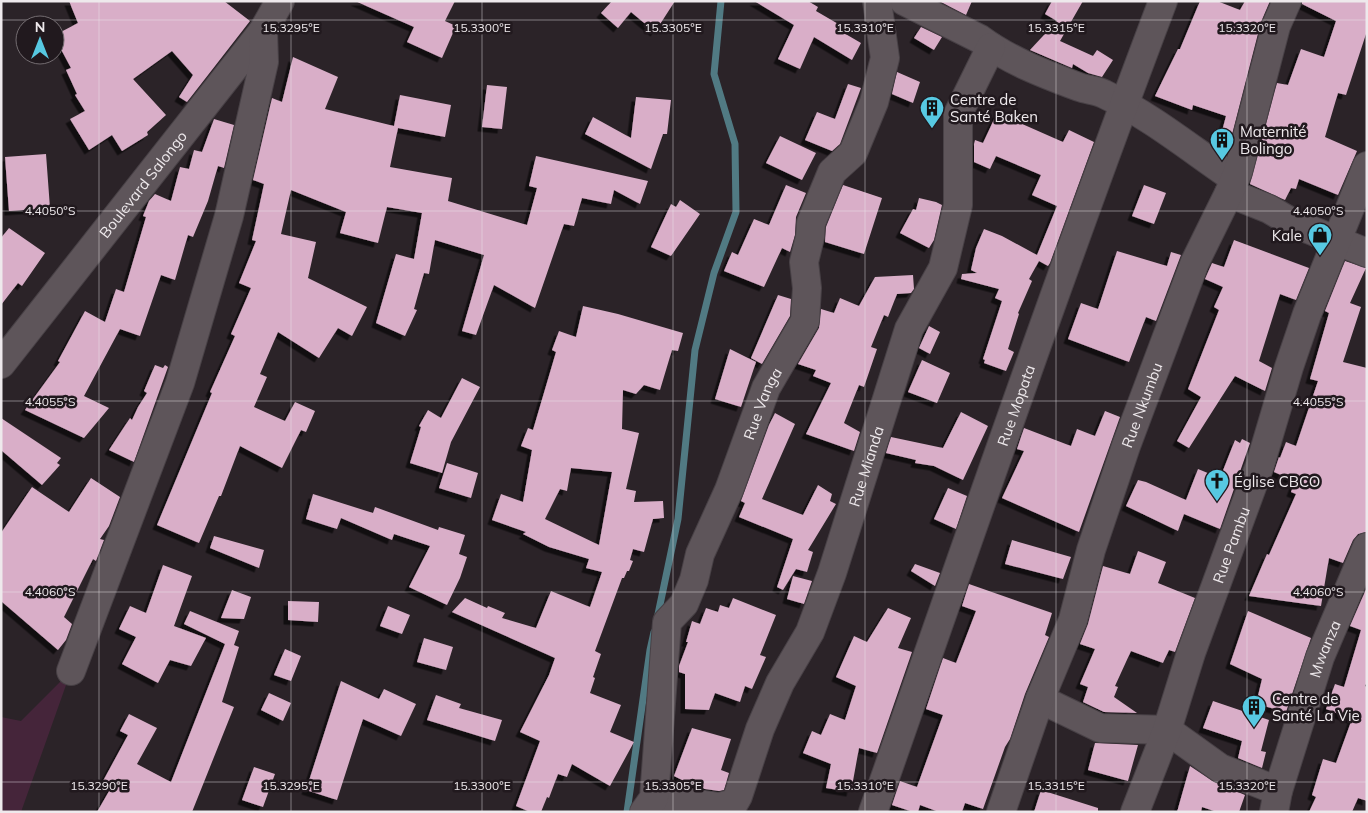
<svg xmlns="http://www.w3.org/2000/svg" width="1368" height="813" font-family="Mulish,sans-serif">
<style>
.green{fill:#45253a}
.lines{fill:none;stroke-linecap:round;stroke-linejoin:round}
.stream{stroke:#517a83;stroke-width:7}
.building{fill:#d9aec8;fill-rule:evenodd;filter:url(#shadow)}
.minor-casing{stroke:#484146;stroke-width:30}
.minor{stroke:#5e555a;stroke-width:28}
.ticks{fill:none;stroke:#eee9ec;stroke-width:1;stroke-opacity:0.45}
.labels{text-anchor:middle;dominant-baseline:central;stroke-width:5;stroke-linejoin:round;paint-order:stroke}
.poi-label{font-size:15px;fill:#eee9ec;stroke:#21191e;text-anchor:start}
.street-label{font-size:15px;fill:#eee9ec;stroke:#21191e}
.ticks-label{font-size:12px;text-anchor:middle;fill:#eee9ec;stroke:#21191e;stroke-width:5;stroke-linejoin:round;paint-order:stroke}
</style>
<defs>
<filter id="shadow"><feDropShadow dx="-4.5" dy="4.5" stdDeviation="0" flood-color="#0009"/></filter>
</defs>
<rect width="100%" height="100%" fill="#2b2328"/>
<path class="green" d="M 71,671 L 21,812 L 1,812 L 1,717 L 21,721 Z"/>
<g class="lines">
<path class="stream" d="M 657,619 L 678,519 L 695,350 L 714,273 L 736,212 L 735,144 L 714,74 L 721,1
M 627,812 L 650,650 L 654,632"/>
</g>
<path class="building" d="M 69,1 L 224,1 L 250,21 L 187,102 L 179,97 L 193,75 L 172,51 L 133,79 L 166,115 L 147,132 L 148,135 L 122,151 L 112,135 L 89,150 L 70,119 L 85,111 L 75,95 L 77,94 L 66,70 L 71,68 L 55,38 L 55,35 L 78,23 Z
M 355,1 L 455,1 L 445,21 L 456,26 L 442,58 L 407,42 L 414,27 Z
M 612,1 L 675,1 L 655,32 L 631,12 L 618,28 L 601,13 Z
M 754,1 L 808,1 L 818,7 L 816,11 L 840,25 L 837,29 L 861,43 L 852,60 L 814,37 L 800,69 L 778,59 L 794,25 Z
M 939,1 L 972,1 L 966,15 Z
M 1052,1 L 1083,1 L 1060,41 L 1093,56 L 1097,50 L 1113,60 L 1102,77 L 1088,73 L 1073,64 L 1072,68 L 1030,50 L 1057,21 L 1045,14 Z
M 1200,1 L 1217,1 L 1240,10 L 1245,1 L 1270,1 L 1261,22 L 1227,154 L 1215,146 L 1221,135 L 1226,116 L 1193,105 L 1192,110 L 1155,96 L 1178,49 L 1180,49 Z
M 1302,1 L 1367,1 L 1367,31 L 1346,95 L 1338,93 L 1325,137 L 1357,151 L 1338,195 L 1299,179 L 1296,189 L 1291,188 L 1285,200 L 1250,184 L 1277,83 L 1288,85 L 1301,49 L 1324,57 L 1336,21 L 1302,4 Z
M 921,27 L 942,37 L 934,50 L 914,38 Z
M 293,57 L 338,77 L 325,109 L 394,126 L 400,95 L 451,105 L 445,137 L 398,128 L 390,167 L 452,178 L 448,201 L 527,225 L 537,188 L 529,186 L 536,156 L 648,181 L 640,204 L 614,190 L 611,204 L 582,198 L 574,226 L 564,224 L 535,308 L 494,285 L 476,335 L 462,331 L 484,255 L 435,240 L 429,274 L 424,273 L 414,309 L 417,310 L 405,336 L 376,323 L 396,254 L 414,259 L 422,213 L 387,207 L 378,243 L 340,233 L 346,212 L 291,190 L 281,234 L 316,242 L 308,278 L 367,307 L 352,336 L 338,328 L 319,358 L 278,332 L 260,374 L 267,377 L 254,407 L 285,421 L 295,402 L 315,411 L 306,432 L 301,430 L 282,468 L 240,446 L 221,496 L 219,496 L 199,543 L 157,525 L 212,393 L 210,392 L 235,336 L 231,334 L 251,288 L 239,283 L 256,241 L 252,240 L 264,184 L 253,180 L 272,98 L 282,102 Z
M 897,72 L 920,82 L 913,103 L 892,94 Z
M 848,84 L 861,88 L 840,144 L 832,151 L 805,140 L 817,112 L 835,119 Z
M 487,85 L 507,87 L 502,129 L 482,127 Z
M 636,97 L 671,100 L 667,134 L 663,134 L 651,169 L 585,134 L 593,117 L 631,138 Z
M 997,113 L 1063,142 L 1069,130 L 1094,142 L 1050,263 L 1048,266 L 1039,261 L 1029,279 L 1032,281 L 1018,313 L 1019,314 L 1008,349 L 1014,352 L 1006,371 L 984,363 L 985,360 L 983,359 L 1002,301 L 995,298 L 999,289 L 961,279 L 962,274 L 977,273 L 971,270 L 976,248 L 984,229 L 1002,236 L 1037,255 L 1057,206 L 1032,195 L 1041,175 L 996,156 L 990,169 L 974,162 L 974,144 L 975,140 L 983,143 Z
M 214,119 L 234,125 L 224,168 L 218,166 L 208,201 L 193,237 L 188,235 L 175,280 L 161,275 L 140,336 L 120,329 L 84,396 L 109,408 L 84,438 L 25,410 L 60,362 L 58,361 L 85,311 L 105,322 L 116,289 L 124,292 L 146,217 L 143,216 L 149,201 L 155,194 L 171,201 L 180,167 L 189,169 L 194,150 L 202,152 Z
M 780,136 L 816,153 L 802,180 L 766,163 Z
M 46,154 L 50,208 L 9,211 L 5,157 Z
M 786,185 L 806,193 L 796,217 L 795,235 L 790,252 L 782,248 L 764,287 L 724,271 L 732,252 L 738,255 L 754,219 L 769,225 Z
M 843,185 L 882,198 L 864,254 L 825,242 L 826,227 Z
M 1144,185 L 1166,193 L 1154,224 L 1132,216 Z
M 919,198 L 936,202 L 942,205 L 934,240 L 929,248 L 900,233 L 913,209 L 916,210 Z
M 680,200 L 700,214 L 671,256 L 651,247 L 671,204 L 676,207 Z
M 9,228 L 45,253 L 22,286 L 18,283 L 1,305 L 1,238 Z
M 1234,240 L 1309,268 L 1296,300 L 1280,294 L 1259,361 L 1272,368 L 1265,391 L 1235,376 L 1189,448 L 1177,441 L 1201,397 L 1188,389 L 1219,310 L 1214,307 L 1223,287 L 1205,279 L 1212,263 L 1224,267 Z
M 1117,251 L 1167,266 L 1171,252 L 1181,255 L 1156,321 L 1146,317 L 1129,362 L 1068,339 L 1081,303 L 1098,309 Z
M 1345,261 L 1366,268 L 1350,303 L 1361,307 L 1343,362 L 1367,368 L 1367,532 L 1358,534 L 1353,540 L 1343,563 L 1329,558 L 1321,606 L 1249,596 L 1267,554 L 1269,555 L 1296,494 L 1291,492 L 1295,481 L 1274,472 L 1279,457 L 1280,458 L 1286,442 L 1296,446 L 1318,381 L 1310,379 L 1329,313 L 1325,311 Z
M 913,275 L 914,289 L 911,293 L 897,294 L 888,317 L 884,315 L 871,347 L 877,349 L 864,387 L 859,385 L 844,423 L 860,432 L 854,451 L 806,434 L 831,383 L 813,376 L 816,370 L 798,364 L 819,328 L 821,309 L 834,313 L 840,298 L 859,306 L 875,277 Z
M 778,295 L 791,299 L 790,316 L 762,364 L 751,358 Z
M 583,306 L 618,314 L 683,333 L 678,351 L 672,350 L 660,390 L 644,385 L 636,394 L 623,390 L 622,429 L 639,433 L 626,489 L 636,491 L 634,502 L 663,501 L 664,518 L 653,519 L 644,552 L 633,549 L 630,560 L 633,561 L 629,571 L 627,571 L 624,578 L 622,578 L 595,651 L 601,654 L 593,677 L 595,678 L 590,693 L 621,705 L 610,732 L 634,742 L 610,786 L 572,764 L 567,777 L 558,774 L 549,798 L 547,797 L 541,812 L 530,812 L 516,806 L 540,741 L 520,732 L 549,675 L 555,658 L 452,612 L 465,598 L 487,608 L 488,606 L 505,613 L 502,618 L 536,628 L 551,591 L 590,607 L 602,572 L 586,568 L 589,559 L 549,547 L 523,534 L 526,532 L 492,520 L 501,494 L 523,502 L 532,450 L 521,446 L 528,428 L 533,430 L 556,352 L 552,350 L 559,331 L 576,337 ZM 571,468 L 612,472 L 599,545 L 545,519 L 560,489 L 567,491 Z
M 929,326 L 940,332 L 930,354 L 919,348 Z
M 730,349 L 756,362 L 741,407 L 715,399 Z
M 922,360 L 950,373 L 937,403 L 908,392 Z
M 155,365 L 163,368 L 165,365 L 168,367 L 134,462 L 109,450 L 130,418 L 132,420 L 138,407 L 147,393 L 144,391 Z
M 462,378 L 480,387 L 451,442 L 442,473 L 410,463 L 421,427 L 419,426 L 428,410 L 441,418 Z
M 1105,411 L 1120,417 L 1079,532 L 1002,498 L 1024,451 L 1017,449 L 1024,428 L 1071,446 L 1077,429 L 1095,436 Z
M 961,412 L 988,426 L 963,480 L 934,466 L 915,463 L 916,460 L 886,453 L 891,437 L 943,448 Z
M 775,413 L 795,424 L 762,499 L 803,515 L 818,485 L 832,494 L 830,501 L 836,504 L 808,550 L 813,552 L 807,572 L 796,569 L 783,590 L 777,587 L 793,539 L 739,517 L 745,503 L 741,501 L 769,425 Z
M 1,418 L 61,458 L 57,463 L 60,465 L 42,485 L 1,450 Z
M 1242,439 L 1250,443 L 1220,529 L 1184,514 L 1178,531 L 1126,506 L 1138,480 L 1146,482 L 1186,500 L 1198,469 L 1220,478 L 1235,440 L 1240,443 Z
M 447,463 L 478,473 L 471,498 L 439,488 Z
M 91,478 L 120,497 L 109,526 L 100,539 L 104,540 L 96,561 L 93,559 L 64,617 L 72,624 L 66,640 L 58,650 L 1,601 L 1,533 L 32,487 L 69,512 Z
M 948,488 L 967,496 L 956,529 L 934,519 Z
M 313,494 L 373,513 L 375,507 L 438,530 L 439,527 L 465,535 L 459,554 L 467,557 L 460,578 L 447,605 L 409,587 L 430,546 L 394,534 L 392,540 L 341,518 L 337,529 L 306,519 Z
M 214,536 L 264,550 L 259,568 L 210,548 Z
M 1012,540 L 1071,557 L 1063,579 L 1005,564 Z
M 1138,551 L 1166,562 L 1158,583 L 1195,598 L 1175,652 L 1169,650 L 1163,663 L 1131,651 L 1115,686 L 1118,687 L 1114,697 L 1137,713 L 1104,712 L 1083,702 L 1088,687 L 1080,684 L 1095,649 L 1080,644 L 1088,624 L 1103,566 L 1130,574 Z
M 915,564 L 940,573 L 935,586 L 911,571 Z
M 163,565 L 192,576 L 174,626 L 206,638 L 191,666 L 170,660 L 158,683 L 122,664 L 136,637 L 119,629 L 130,606 L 146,613 Z
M 793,576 L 812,581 L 804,604 L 787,599 Z
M 969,584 L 1052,613 L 1045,635 L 1049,637 L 1025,694 L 1010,739 L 1005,747 L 983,809 L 965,803 L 962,812 L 939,812 L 920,805 L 918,812 L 913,812 L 892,805 L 900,781 L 917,787 L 943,715 L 926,709 L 943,658 L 956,663 L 976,611 L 962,606 Z
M 1367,587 L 1367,682 L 1365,686 L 1367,687 L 1367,801 L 1358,798 L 1352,812 L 1309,812 L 1316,797 L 1312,795 L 1323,759 L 1336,763 L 1352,719 L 1326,709 L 1335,684 L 1344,687 L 1361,630 L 1350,626 Z
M 232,590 L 251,597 L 244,619 L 221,618 Z
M 733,598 L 776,615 L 760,655 L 766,657 L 752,689 L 745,686 L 740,702 L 715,693 L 709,710 L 685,709 L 685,674 L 679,672 L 679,666 L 688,642 L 686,642 L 692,621 L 700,624 L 706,608 L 718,612 L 720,605 L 729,608 Z
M 288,601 L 319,602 L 318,622 L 288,620 Z
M 388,606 L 410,615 L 402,634 L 380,626 Z
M 888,608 L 911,618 L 898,648 L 912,652 L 877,753 L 859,748 L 851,792 L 826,788 L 831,764 L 803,753 L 812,731 L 821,735 L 830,714 L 845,720 L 856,686 L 836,677 L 854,636 L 867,642 Z
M 190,611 L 239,631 L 234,645 L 239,647 L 222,702 L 234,707 L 192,812 L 97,812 L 112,786 L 103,781 L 128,735 L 120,731 L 129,714 L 157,728 L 137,764 L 171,782 L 225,644 L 184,624 Z
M 1248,611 L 1311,638 L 1286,712 L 1256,704 L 1262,679 L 1230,664 Z
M 424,638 L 453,647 L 446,670 L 417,662 Z
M 285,649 L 301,656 L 291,681 L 274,675 Z
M 341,681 L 379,699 L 384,689 L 416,704 L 401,736 L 363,719 L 337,800 L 306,790 Z
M 269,693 L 291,703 L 283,721 L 261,710 Z
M 436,695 L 461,704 L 459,708 L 502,720 L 495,741 L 427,720 Z
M 1213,701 L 1269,720 L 1261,751 L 1266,752 L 1262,768 L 1238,758 L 1242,741 L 1203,728 Z
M 692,728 L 731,739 L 721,770 L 729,773 L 724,790 L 719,791 L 698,788 L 674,776 Z
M 1095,743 L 1138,745 L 1128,781 L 1088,770 Z
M 1190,766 L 1214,782 L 1245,795 L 1239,812 L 1217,812 L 1202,807 L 1201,812 L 1177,812 Z
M 254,767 L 275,774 L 263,807 L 242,800 Z
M 1041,790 L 1098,808 L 1098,812 L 1034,812 Z"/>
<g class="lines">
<defs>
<g id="minor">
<path d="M 904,1 L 980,39 C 1010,61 1044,74 1079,87 C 1087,90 1096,90 1104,94 C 1151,116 1192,150 1235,179"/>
<path d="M 1229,193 L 1269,209 L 1291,222 L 1367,253"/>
<path id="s1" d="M 1,364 L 263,31 L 280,1"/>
<path d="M 71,671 L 180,383 L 229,216 L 264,62 L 263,31"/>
<path d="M 1040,699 L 1100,728 L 1167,730 L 1220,768 L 1278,791"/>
<path id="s2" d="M 654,798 L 720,807 L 734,803 L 738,796 L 760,729 L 780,683 L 810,632 L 832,573 L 909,329 L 943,268 L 958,205 L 958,114 L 991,47"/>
<path id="s3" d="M 644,812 L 654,798 L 667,622 L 684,604 L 694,580 L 700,554 L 729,490 L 766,388 L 805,321 L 807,288 L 804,262 L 810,237 L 811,223 L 832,172 L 853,153 L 874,102 L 885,58 L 877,1"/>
<path id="s4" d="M 873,812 C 968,541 1061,270 1163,1"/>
<path id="s5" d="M 1001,812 L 1040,699 L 1073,620 L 1091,550 L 1126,446 L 1195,262 L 1229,193 L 1238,172 L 1276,26 L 1287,1"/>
<path id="s6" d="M 1135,812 L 1167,730 L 1191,653 L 1260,465 L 1289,367 L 1307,314 L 1367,166"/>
<path id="s7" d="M 1274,812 L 1278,791 L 1320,657 L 1367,547"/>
</g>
</defs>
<use href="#minor" class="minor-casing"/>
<use href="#minor" class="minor"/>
</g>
<path class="ticks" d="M 99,1 L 99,812M 291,1 L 291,812M 482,1 L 482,812M 673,1 L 673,812M 865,1 L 865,812M 1056,1 L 1056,812M 1247,1 L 1247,812M 1,20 L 1367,20M 1,211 L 1367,211M 1,401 L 1367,401M 1,592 L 1367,592M 1,782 L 1367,782"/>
<defs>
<symbol id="building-pin" viewBox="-11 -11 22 30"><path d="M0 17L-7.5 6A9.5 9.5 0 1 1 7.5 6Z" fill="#57c9e2" stroke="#21191e"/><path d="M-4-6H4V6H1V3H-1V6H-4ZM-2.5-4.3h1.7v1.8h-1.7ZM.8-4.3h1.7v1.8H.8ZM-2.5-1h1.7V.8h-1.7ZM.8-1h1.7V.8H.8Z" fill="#111"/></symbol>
<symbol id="shop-pin" viewBox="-11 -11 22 30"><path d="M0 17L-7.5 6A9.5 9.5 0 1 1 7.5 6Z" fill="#57c9e2" stroke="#21191e"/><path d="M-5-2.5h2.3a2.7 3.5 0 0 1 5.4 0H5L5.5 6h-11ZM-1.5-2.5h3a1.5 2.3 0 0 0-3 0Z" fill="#111"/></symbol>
<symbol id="church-pin" viewBox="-11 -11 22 30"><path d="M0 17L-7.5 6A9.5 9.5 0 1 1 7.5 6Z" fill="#57c9e2" stroke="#21191e"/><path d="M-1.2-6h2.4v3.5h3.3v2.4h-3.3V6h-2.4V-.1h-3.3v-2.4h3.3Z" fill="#111"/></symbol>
</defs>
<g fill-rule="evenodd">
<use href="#building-pin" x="918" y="94" width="28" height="38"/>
<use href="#building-pin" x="1208" y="126" width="28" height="38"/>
<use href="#shop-pin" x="1306" y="221" width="28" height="38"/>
<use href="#church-pin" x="1203" y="467" width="28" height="38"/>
<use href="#building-pin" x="1240" y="693" width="28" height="38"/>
</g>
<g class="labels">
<g class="poi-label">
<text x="950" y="99">Centre de<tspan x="950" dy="17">Santé Baken</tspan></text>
<text x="1240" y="131">Maternité<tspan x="1240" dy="17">Bolingo</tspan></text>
<text x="1302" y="235" text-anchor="end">Kale</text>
<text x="1234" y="481">Église CBCO</text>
<text x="1272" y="698">Centre de<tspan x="1272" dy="17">Santé La Vie</tspan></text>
</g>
<g class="street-label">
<text stroke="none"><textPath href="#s1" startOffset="229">Boulevard Salongo</textPath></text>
<text stroke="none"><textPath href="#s3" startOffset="434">Rue Vanga</textPath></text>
<text stroke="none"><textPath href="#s5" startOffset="431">Rue Nkumbu</textPath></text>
<text stroke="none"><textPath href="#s4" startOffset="431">Rue Mopata</textPath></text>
<text stroke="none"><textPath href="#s2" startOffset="444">Rue Mianda</textPath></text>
<text stroke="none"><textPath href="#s6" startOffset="284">Rue Pambu</textPath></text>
<text stroke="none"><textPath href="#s7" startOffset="171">Mwanza</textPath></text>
</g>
</g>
<g class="ticks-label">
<text x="291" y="32">15.3295°E</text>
<text x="482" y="32">15.3300°E</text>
<text x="673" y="32">15.3305°E</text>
<text x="865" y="32">15.3310°E</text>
<text x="1056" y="32">15.3315°E</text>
<text x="1247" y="32">15.3320°E</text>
<text x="50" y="215">4.4050°S</text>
<text x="1318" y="215">4.4050°S</text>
<text x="50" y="406">4.4055°S</text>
<text x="1318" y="406">4.4055°S</text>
<text x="50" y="596">4.4060°S</text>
<text x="1318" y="596">4.4060°S</text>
<text x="99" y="790">15.3290°E</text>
<text x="291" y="790">15.3295°E</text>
<text x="482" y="790">15.3300°E</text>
<text x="673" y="790">15.3305°E</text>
<text x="865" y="790">15.3310°E</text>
<text x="1056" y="790">15.3315°E</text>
<text x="1247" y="790">15.3320°E</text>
</g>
<rect width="1368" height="813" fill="none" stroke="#eee9ec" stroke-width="5"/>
<g transform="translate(40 40)"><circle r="24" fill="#21191e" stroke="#736c70"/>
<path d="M0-4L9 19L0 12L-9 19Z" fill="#57c9e2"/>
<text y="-8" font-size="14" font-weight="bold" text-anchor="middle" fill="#eee9ec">N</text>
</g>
</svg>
